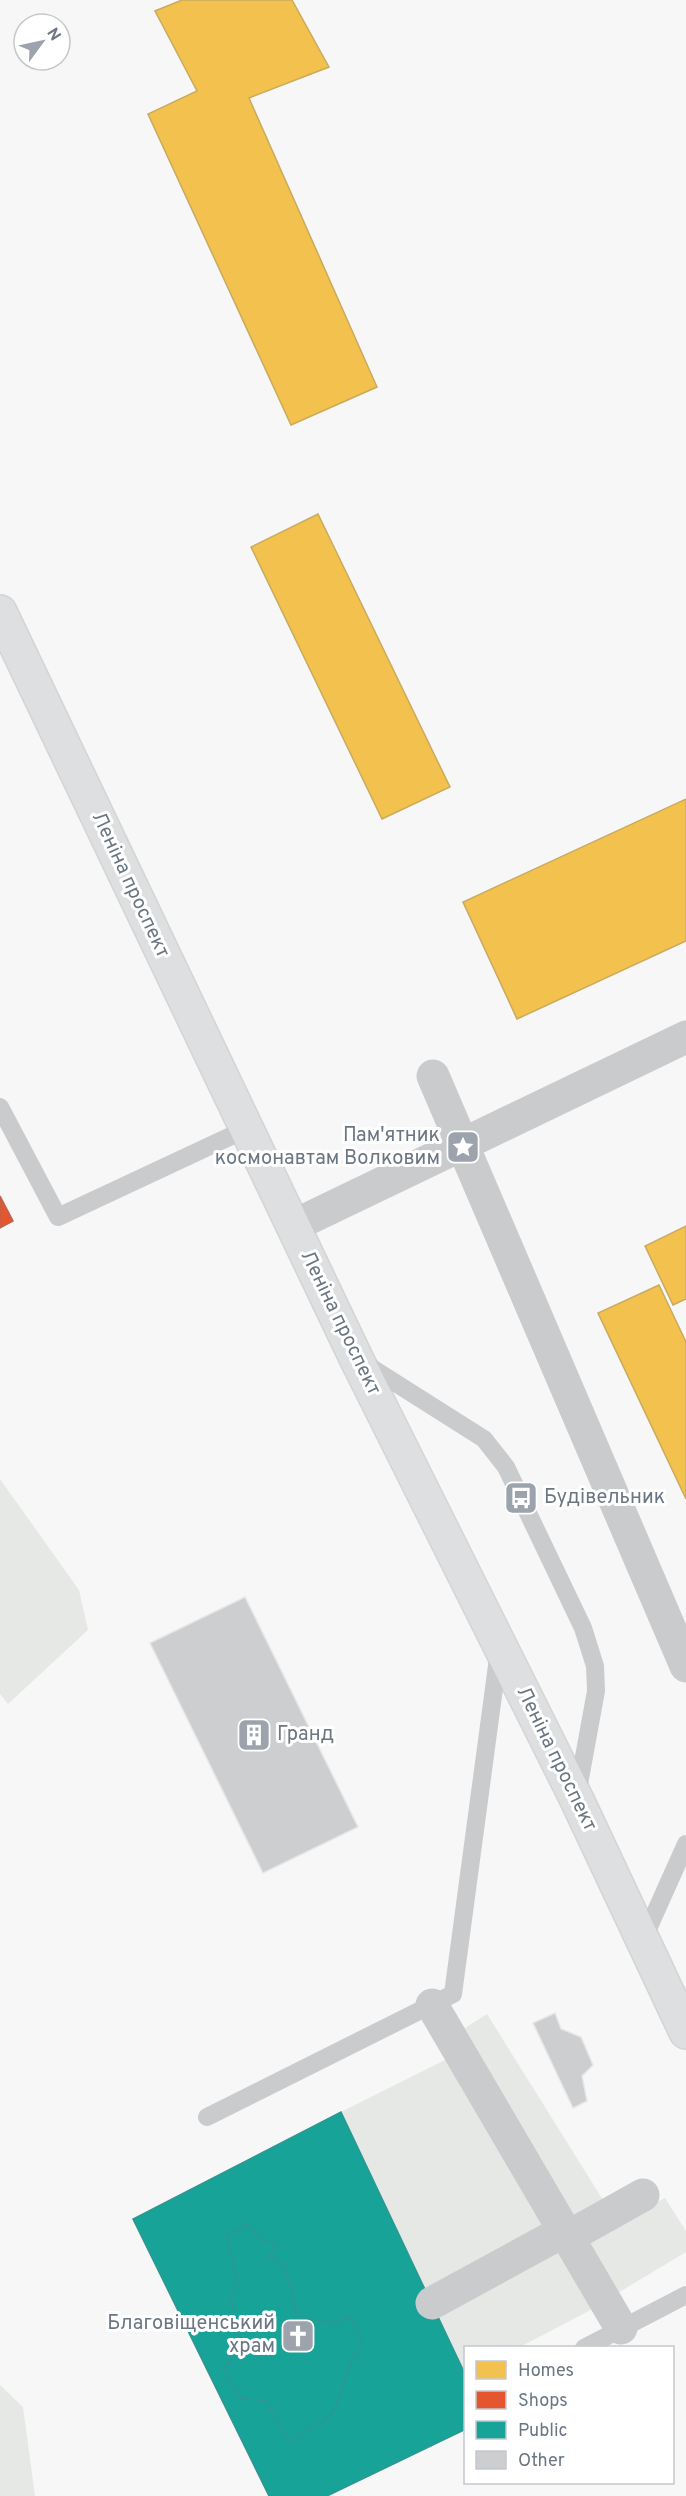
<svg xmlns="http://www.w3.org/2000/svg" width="686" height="2496" font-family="Overpass,sans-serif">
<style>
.green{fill:#e6e8e5}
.homes{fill:#f2c14e;stroke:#caaa5e;stroke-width:1.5}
.shops{fill:#e4572e;stroke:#c06048;stroke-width:1.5}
.public{fill:#17a398;stroke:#309692;stroke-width:1.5}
.building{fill:#cdcecf;stroke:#e6e6e6;stroke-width:1.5}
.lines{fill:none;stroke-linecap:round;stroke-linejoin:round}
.secondary-casing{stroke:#d3d4d4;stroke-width:36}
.lane{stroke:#cacbcc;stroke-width:18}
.street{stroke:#cacbcc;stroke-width:33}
.secondary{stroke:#dedfe0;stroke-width:33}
.labels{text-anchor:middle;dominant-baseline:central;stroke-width:6;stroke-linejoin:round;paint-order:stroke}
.street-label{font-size:20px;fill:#6b7683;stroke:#fff}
.poi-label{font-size:20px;fill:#6b7683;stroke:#fff;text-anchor:end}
</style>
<rect width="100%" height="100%" fill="#f7f7f7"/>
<path class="green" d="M 0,1479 L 79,1590 L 88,1630 L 8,1704 L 0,1694 Z
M 487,2014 L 603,2200 L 573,2220 L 465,2028 Z
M 457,2054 L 560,2227 L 428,2295 L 341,2112 Z
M 665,2198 L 686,2231 L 686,2252 L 608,2299 L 573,2242 Z
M 561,2237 L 600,2305 L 520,2347 L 466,2348 L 465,2376 L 434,2308 Z
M 0,2385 L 23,2407 L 35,2496 L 0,2496 Z"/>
<path class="homes" d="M 182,0 L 292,0 L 329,67 L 249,98 L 377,387 L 291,425 L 148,114 L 197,91 L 155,11 Z
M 318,514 L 450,787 L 382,819 L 251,547 Z
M 686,799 L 686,941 L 517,1019 L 463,902 Z
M 686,1226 L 686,1299 L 673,1305 L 645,1246 Z
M 659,1285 L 686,1342 L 686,1499 L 598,1313 Z"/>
<path class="shops" d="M 0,1196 L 13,1221 L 0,1228 Z"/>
<path class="public" d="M 341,2112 L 466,2376 L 466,2429 L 327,2496 L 269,2496 L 133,2219 Z
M 247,2224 L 260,2239 L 278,2244 L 269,2256 L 284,2264 L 291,2288 L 296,2316 L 335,2324 L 350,2316 L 362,2342 L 347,2371 L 341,2395 L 331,2415 L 289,2442 L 266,2401 L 240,2398 L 223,2369 L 233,2358 L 239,2329 L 230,2297 L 238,2285 L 227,2235 Z"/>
<path class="building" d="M 245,1597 L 358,1827 L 263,1873 L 150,1643 Z
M 555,2013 L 561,2029 L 581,2037 L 593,2065 L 582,2076 L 587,2101 L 573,2108 L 533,2023 Z"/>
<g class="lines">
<defs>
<path id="secondary" d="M 0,612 L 356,1358 L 577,1800 L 686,2032"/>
</defs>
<use href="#secondary" class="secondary-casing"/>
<path class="lane" d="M 0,1107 L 58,1217 L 246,1129
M 364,1363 L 484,1439 L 506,1467 L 583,1628 L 595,1666 L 596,1691 L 577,1795
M 643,1940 L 686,1844
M 207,2117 L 453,1994 L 499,1651
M 584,2348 L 686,2295"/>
<path class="street" d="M 433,1076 L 686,1666
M 293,1226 L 686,1037
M 432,2005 L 621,2328
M 568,2237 L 643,2195
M 432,2303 L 564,2231"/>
<use href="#secondary" class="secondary"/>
</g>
<defs>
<symbol id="sight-square" viewBox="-11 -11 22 22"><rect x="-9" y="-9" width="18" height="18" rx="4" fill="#9ca3ac" stroke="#fff"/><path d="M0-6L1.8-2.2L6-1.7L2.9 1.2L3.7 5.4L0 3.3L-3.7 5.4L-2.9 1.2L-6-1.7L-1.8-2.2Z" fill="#fff"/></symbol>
<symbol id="bus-square" viewBox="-11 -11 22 22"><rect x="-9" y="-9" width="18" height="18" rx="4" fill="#9ca3ac" stroke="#fff"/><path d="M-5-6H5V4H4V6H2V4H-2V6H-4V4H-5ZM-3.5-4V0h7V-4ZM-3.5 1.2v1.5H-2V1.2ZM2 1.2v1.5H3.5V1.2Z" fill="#fff"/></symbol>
<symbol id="building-square" viewBox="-11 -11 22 22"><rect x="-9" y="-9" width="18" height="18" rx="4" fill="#9ca3ac" stroke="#fff"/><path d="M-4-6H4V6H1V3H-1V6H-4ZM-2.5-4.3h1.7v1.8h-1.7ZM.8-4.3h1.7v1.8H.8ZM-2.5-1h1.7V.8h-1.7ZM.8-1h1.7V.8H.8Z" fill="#fff"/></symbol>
<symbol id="church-square" viewBox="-11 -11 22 22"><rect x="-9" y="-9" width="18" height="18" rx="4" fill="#9ca3ac" stroke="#fff"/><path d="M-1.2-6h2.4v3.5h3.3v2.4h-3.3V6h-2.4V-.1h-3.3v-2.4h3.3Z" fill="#fff"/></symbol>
</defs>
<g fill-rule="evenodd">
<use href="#sight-square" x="444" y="1128" width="38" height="38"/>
<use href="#bus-square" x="502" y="1479" width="38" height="38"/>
<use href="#building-square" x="235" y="1716" width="38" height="38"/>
<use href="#church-square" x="279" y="2317" width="38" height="38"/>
</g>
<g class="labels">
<g class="street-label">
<text transform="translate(130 885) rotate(65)">Леніна проспект</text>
<text transform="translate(340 1323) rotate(64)">Леніна проспект</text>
<text transform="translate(556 1759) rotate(64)">Леніна проспект</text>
</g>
<g class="poi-label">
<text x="440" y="1136">Пам'ятник<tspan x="440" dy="23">космонавтам Волковим</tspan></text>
<text x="544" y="1498" text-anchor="start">Будівельник</text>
<text x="277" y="1735" text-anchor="start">Гранд</text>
<text x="275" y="2324">Благовіщенський<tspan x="275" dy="23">храм</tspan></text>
</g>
</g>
<rect x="464" y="2346" width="210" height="138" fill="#ffffff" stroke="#c4c8cd" stroke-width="1.5"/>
<rect x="476" y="2361" width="30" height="18" fill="#f2c14e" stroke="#c4c8cd" stroke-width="1.5"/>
<text x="518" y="2376" font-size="18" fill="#6b7683">Homes</text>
<rect x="476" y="2391" width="30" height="18" fill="#e4572e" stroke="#c4c8cd" stroke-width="1.5"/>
<text x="518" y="2406" font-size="18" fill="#6b7683">Shops</text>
<rect x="476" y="2421" width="30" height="18" fill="#17a398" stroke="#c4c8cd" stroke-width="1.5"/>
<text x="518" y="2436" font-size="18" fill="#6b7683">Public</text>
<rect x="476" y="2451" width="30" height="18" fill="#cdcecf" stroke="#c4c8cd" stroke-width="1.5"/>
<text x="518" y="2466" font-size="18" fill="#6b7683">Other</text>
<g transform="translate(42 42) rotate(57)"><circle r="28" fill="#ffffff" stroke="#c4c8cd" stroke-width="1.5"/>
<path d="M0-4.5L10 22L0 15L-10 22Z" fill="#9ca3ac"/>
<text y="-9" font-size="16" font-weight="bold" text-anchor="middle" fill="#6b7683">N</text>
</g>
</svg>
